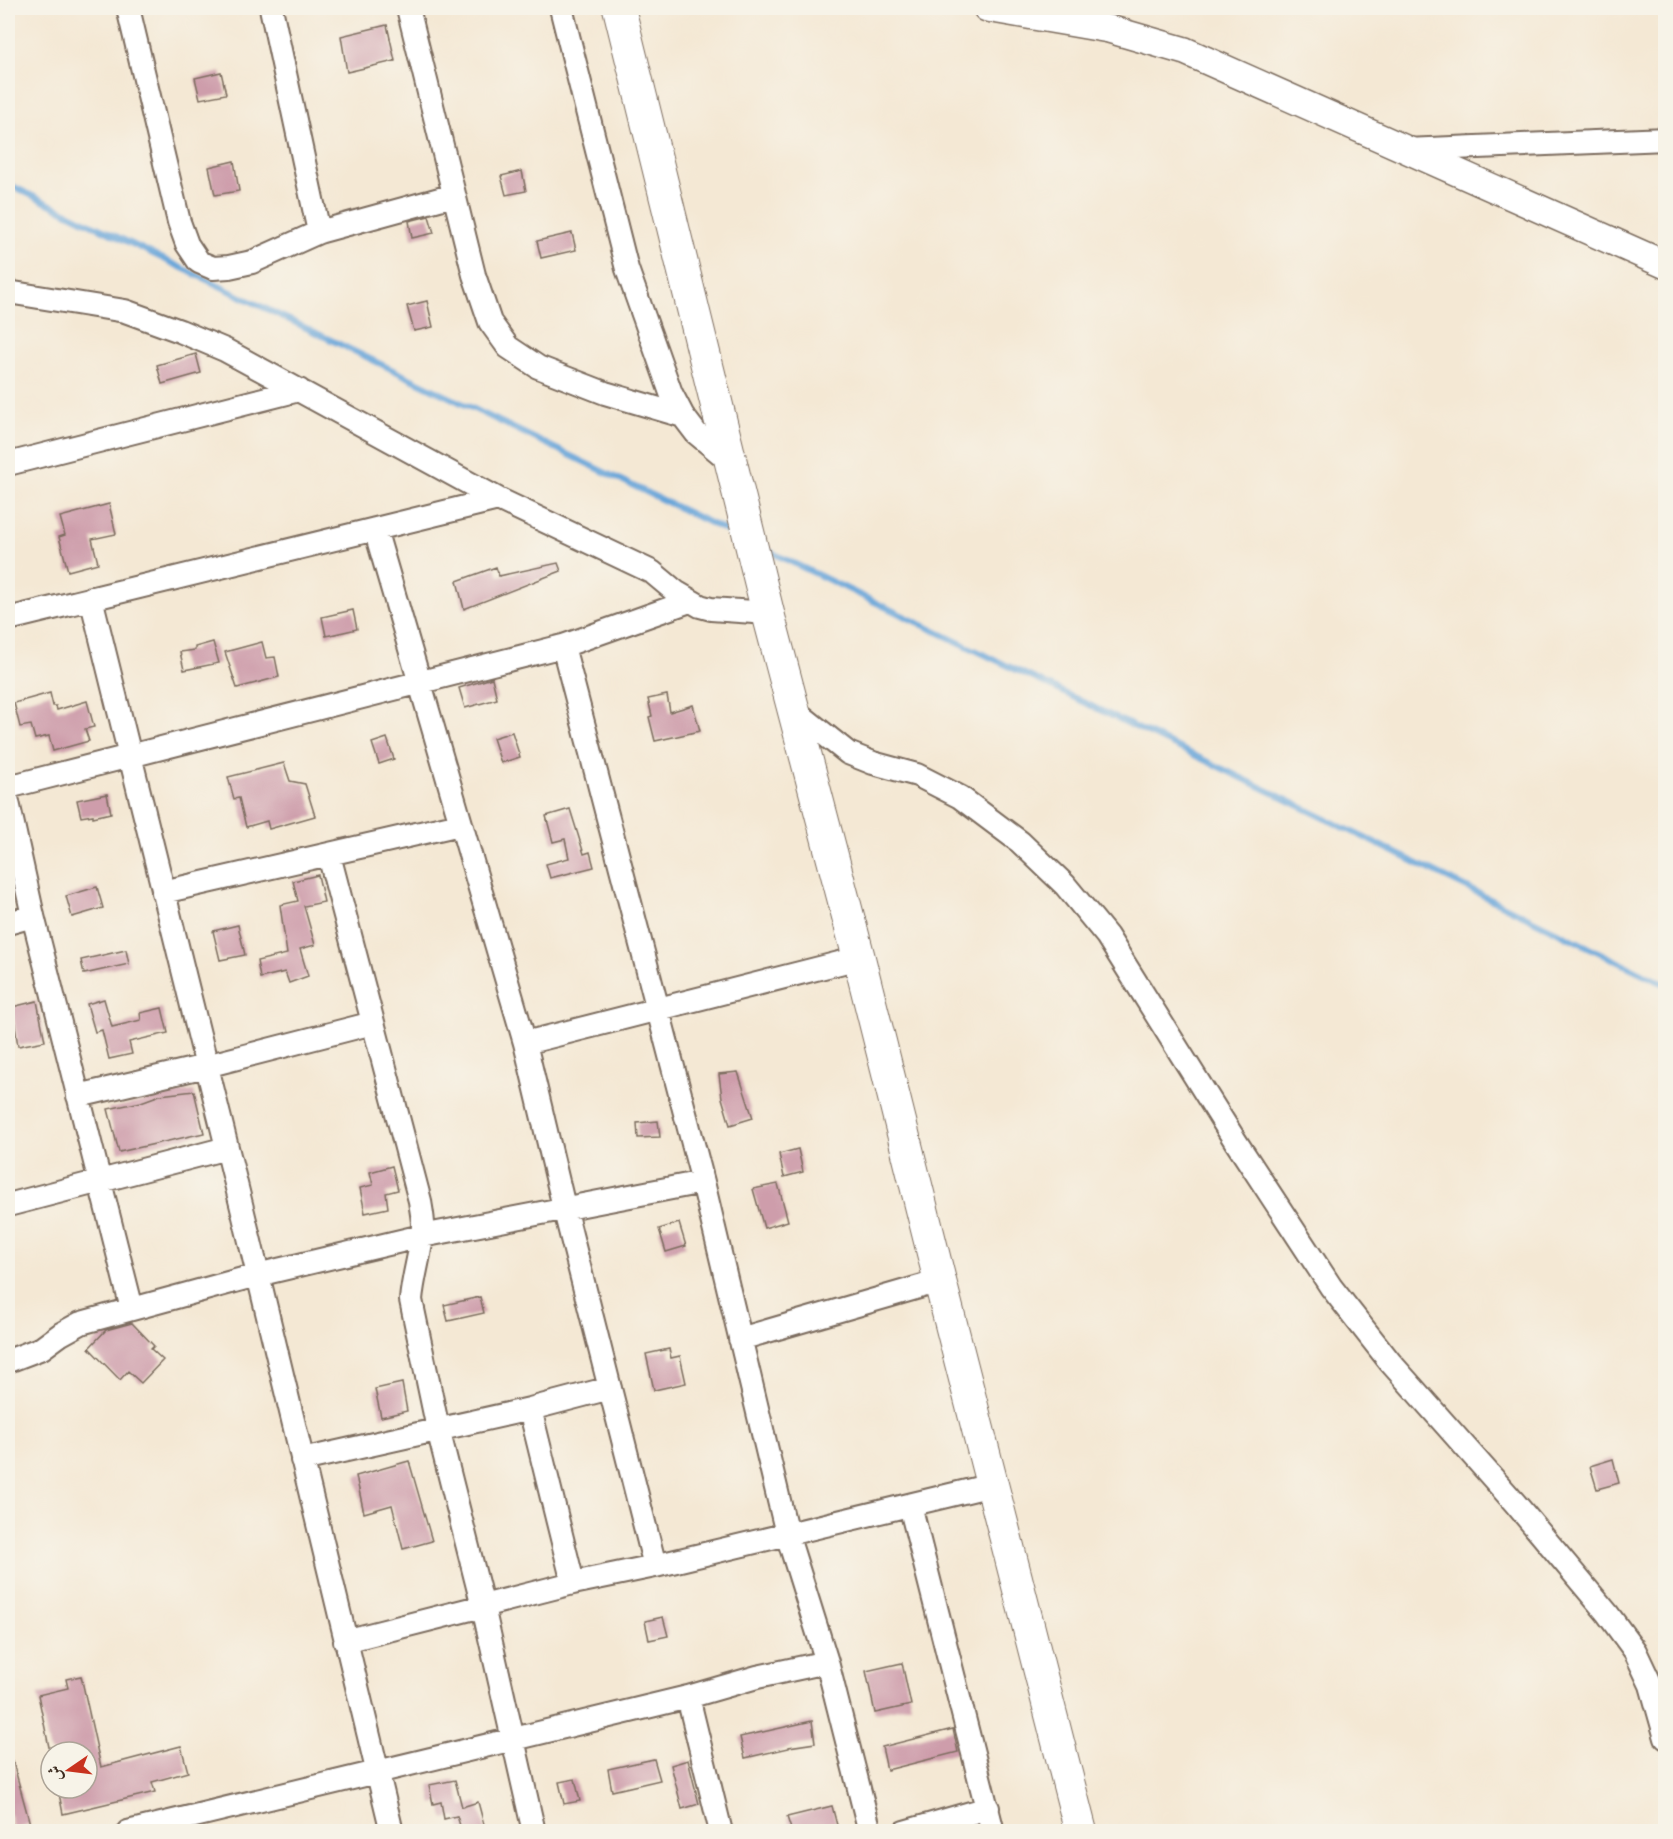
<svg xmlns="http://www.w3.org/2000/svg" width="1673" height="1839" font-family="'Libre Bodoni',Amiri,serif">
<style>
.lines{fill:none;stroke-linecap:round;stroke-linejoin:round}
.stream{stroke:#68a5d9;stroke-width:6}
.building{fill:#ce9dab}
.minor-casing{stroke:#7c6c5e;stroke-width:26}
.tertiary-casing{stroke:#7c6c5e;stroke-width:30}
.secondary-casing{stroke:#7c6c5e;stroke-width:34}
.minor{stroke:#fff;stroke-width:22}
.tertiary{stroke:#fff;stroke-width:27}
.secondary{stroke:#fff;stroke-width:32}
</style>
<rect width="100%" height="100%" fill="#f7f3e8"/>
<filter id="ink" filterUnits="userSpaceOnUse"><feTurbulence type="fractalNoise" baseFrequency=".0167" numOctaves="2"/><feDisplacementMap in="SourceGraphic" scale="12" xChannelSelector="R" yChannelSelector="G"/><feConvolveMatrix kernelMatrix="1 2 1 2 8 2 1 2 1" color-interpolation-filters="sRGB"/></filter>
<filter id="wash" filterUnits="userSpaceOnUse"><feTurbulence type="fractalNoise" baseFrequency=".008" numOctaves="4" result="noise"/><feDisplacementMap in="SourceGraphic" scale="24" xChannelSelector="R" yChannelSelector="G"/><feGaussianBlur stdDeviation="1.35" result="paint"/><feColorMatrix in="noise" values="0 0 0 0 0 0 0 0 0 0 0 0 0 0 0 0 0 1.4 0 .05"/><feComposite in="paint" operator="in"/></filter>
<g filter="url(#wash)">
<rect width="100%" height="100%" fill="#f4e8d4"/>
<g class="lines">
<path class="stream" d="M 8,184 L 739,537
M 762,548 L 1273,793 L 1666,985"/>
</g>
<g id="blocks">
<path class="building" d="M 387,25 L 395,61 L 347,72 L 341,36 Z
M 221,72 L 226,94 L 200,99 L 195,78 Z
M 234,161 L 239,191 L 215,195 L 209,167 Z
M 522,171 L 526,191 L 506,195 L 501,176 Z
M 429,216 L 434,233 L 412,238 L 409,221 Z
M 572,233 L 576,250 L 541,258 L 537,241 Z
M 427,301 L 433,327 L 414,331 L 407,306 Z
M 196,354 L 201,373 L 162,384 L 157,365 Z
M 109,504 L 116,534 L 92,539 L 98,563 L 68,571 L 59,537 L 65,535 L 60,517 Z
M 558,563 L 561,571 L 464,609 L 457,581 L 496,567 L 499,576 Z
M 353,610 L 357,629 L 326,636 L 322,617 Z
M 213,642 L 219,663 L 184,670 L 180,652 L 195,650 L 195,647 Z
M 262,642 L 266,658 L 275,657 L 279,677 L 237,688 L 225,652 Z
M 492,678 L 497,699 L 465,708 L 459,688 Z
M 50,693 L 53,706 L 56,706 L 57,710 L 87,701 L 94,727 L 85,729 L 89,741 L 53,751 L 49,736 L 35,739 L 31,725 L 20,727 L 14,703 Z
M 667,695 L 670,712 L 693,705 L 700,731 L 655,741 L 649,717 L 652,716 L 648,699 Z
M 512,732 L 520,757 L 501,763 L 493,738 Z
M 387,738 L 394,759 L 379,764 L 372,743 Z
M 284,763 L 290,781 L 305,784 L 315,816 L 269,829 L 267,821 L 246,827 L 239,798 L 234,799 L 228,777 Z
M 107,794 L 111,813 L 93,817 L 93,815 L 81,817 L 77,800 Z
M 570,809 L 584,854 L 590,852 L 594,867 L 550,878 L 546,864 L 569,858 L 565,839 L 553,842 L 546,816 Z
M 318,875 L 324,902 L 304,906 L 315,945 L 300,949 L 308,976 L 289,983 L 285,972 L 260,978 L 257,961 L 287,954 L 280,905 L 298,901 L 293,881 Z
M 97,887 L 103,908 L 72,917 L 66,896 Z
M 238,925 L 245,955 L 220,960 L 213,931 Z
M 126,950 L 129,964 L 84,974 L 81,960 Z
M 104,999 L 112,1027 L 141,1020 L 140,1013 L 162,1008 L 168,1033 L 129,1042 L 132,1054 L 109,1059 L 102,1030 L 95,1032 L 87,1004 Z
M 37,1001 L 45,1041 L 18,1046 L 12,1007 Z
M 738,1072 L 753,1118 L 730,1125 L 722,1098 L 719,1074 Z
M 194,1091 L 204,1133 L 119,1152 L 108,1109 L 141,1102 L 160,1095 Z
M 658,1121 L 660,1137 L 638,1138 L 637,1123 Z
M 798,1149 L 803,1172 L 784,1177 L 779,1154 Z
M 392,1166 L 398,1190 L 386,1193 L 388,1208 L 365,1213 L 360,1188 L 373,1185 L 370,1172 Z
M 778,1184 L 788,1221 L 764,1228 L 753,1189 Z
M 679,1223 L 686,1246 L 666,1252 L 659,1229 Z
M 480,1297 L 484,1313 L 448,1321 L 444,1305 Z
M 132,1323 L 154,1346 L 151,1349 L 163,1360 L 141,1383 L 128,1371 L 120,1380 L 89,1348 L 106,1330 Z
M 669,1349 L 671,1358 L 680,1356 L 686,1383 L 654,1390 L 646,1354 Z
M 402,1383 L 407,1411 L 381,1417 L 375,1389 Z
M 1613,1459 L 1619,1483 L 1597,1489 L 1590,1466 Z
M 409,1461 L 432,1541 L 403,1549 L 392,1505 L 364,1513 L 356,1476 Z
M 663,1617 L 668,1636 L 649,1640 L 645,1621 Z
M 902,1663 L 911,1705 L 875,1713 L 866,1671 Z
M 81,1676 L 101,1767 L 181,1746 L 188,1772 L 152,1782 L 155,1792 L 63,1814 L 58,1788 L 87,1788 L 87,1752 L 50,1752 L 38,1695 L 68,1688 L 66,1679 Z
M 812,1721 L 815,1743 L 789,1747 L 789,1748 L 745,1758 L 740,1737 Z
M 953,1729 L 958,1752 L 887,1770 L 882,1747 Z
M 654,1759 L 660,1780 L 612,1791 L 608,1769 Z
M 688,1760 L 699,1804 L 682,1809 L 671,1765 Z
M 8,1762 L 13,1762 L 30,1824 L 13,1829 L 8,1808 Z
M 575,1779 L 580,1801 L 564,1804 L 559,1782 Z
M 455,1780 L 462,1807 L 478,1802 L 486,1832 L 462,1832 L 457,1816 L 444,1819 L 441,1802 L 433,1804 L 429,1785 Z
M 832,1806 L 838,1829 L 825,1832 L 792,1832 L 787,1817 Z"/>
</g>
</g>
<g filter="url(#ink)">
<use href="#blocks" fill-opacity="0" stroke="#7c6c5e" stroke-width="1.5"/>
<g class="lines">
<defs>
<path id="minor" d="M 128,8 L 179,222 L 187,244 L 199,262 L 213,268 L 229,267 L 252,262 L 319,232 L 454,195
M 271,8 L 319,232
M 408,8 L 474,275 L 490,322 L 508,347 L 538,367 L 605,393 L 683,416
M 561,8 L 627,269 L 671,393 L 683,416 L 696,433 L 731,462
M 1406,150 L 1666,139
M 8,292 L 125,311 L 180,331 L 225,350 L 498,499 L 652,572 L 676,592 L 700,606 L 711,609 L 768,613
M 8,464 L 299,390
M 375,529 L 525,1043 L 564,1207 L 655,1566
M 91,598 L 241,1204 L 392,1832
M 8,619 L 498,499
M 563,646 L 703,1182 L 787,1534 L 827,1662 L 870,1832
M 794,710 L 848,753 L 873,763 L 917,775 L 960,797 L 1020,842 L 1065,885 L 1107,936 L 1236,1142 L 1331,1287 L 1390,1362 L 1515,1503 L 1607,1613 L 1635,1651 L 1651,1685 L 1666,1738
M 8,787 L 563,646 L 690,601
M 8,802 L 33,916 L 132,1309
M 329,855 L 420,1201 C 421,1209 423,1217 423,1225 C 422,1250 413,1275 411,1300 L 438,1429 L 483,1607 L 534,1832
M 163,892 L 460,824
M 8,923 L 33,916
M 525,1043 L 859,958
M 78,1096 L 206,1066 L 373,1023
M 8,1205 L 227,1148
M 740,1339 L 940,1281
M 8,1361 L 42,1348 L 61,1334 L 81,1323 L 257,1275 L 422,1236 L 703,1182
M 530,1409 L 573,1583
M 302,1460 L 530,1409 L 610,1388
M 910,1505 L 993,1832
M 345,1641 L 573,1583 L 655,1566 L 992,1485
M 688,1697 L 721,1832
M 128,1832 L 688,1697 L 757,1677 L 827,1662
M 904,1832 L 988,1808"/>
<path id="tertiary" d="M 987,8 L 1109,29 L 1185,51 L 1666,265"/>
<path id="secondary" d="M 619,8 L 768,613 L 859,958 L 940,1281 L 1081,1832"/>
</defs>
<use href="#minor" class="minor-casing"/>
<use href="#tertiary" class="tertiary-casing"/>
<use href="#secondary" class="secondary-casing"/>
<use href="#minor" class="minor"/>
<use href="#tertiary" class="tertiary"/>
<use href="#secondary" class="secondary"/>
</g>
</g>
<rect width="1673" height="1839" fill="none" stroke="#f7f3e8" stroke-width="30"/>
<g transform="translate(69 1770) rotate(256)"><circle r="28" fill="#f7f3e8" stroke="#aca397" stroke-width="1.5"/>
<path d="M0-4.5L10 22L0 15L-10 22Z" fill="#c8321e"/>
<text y="-9" font-size="16" font-weight="bold" text-anchor="middle" fill="#3b2a1e">ش</text>
</g>
</svg>
